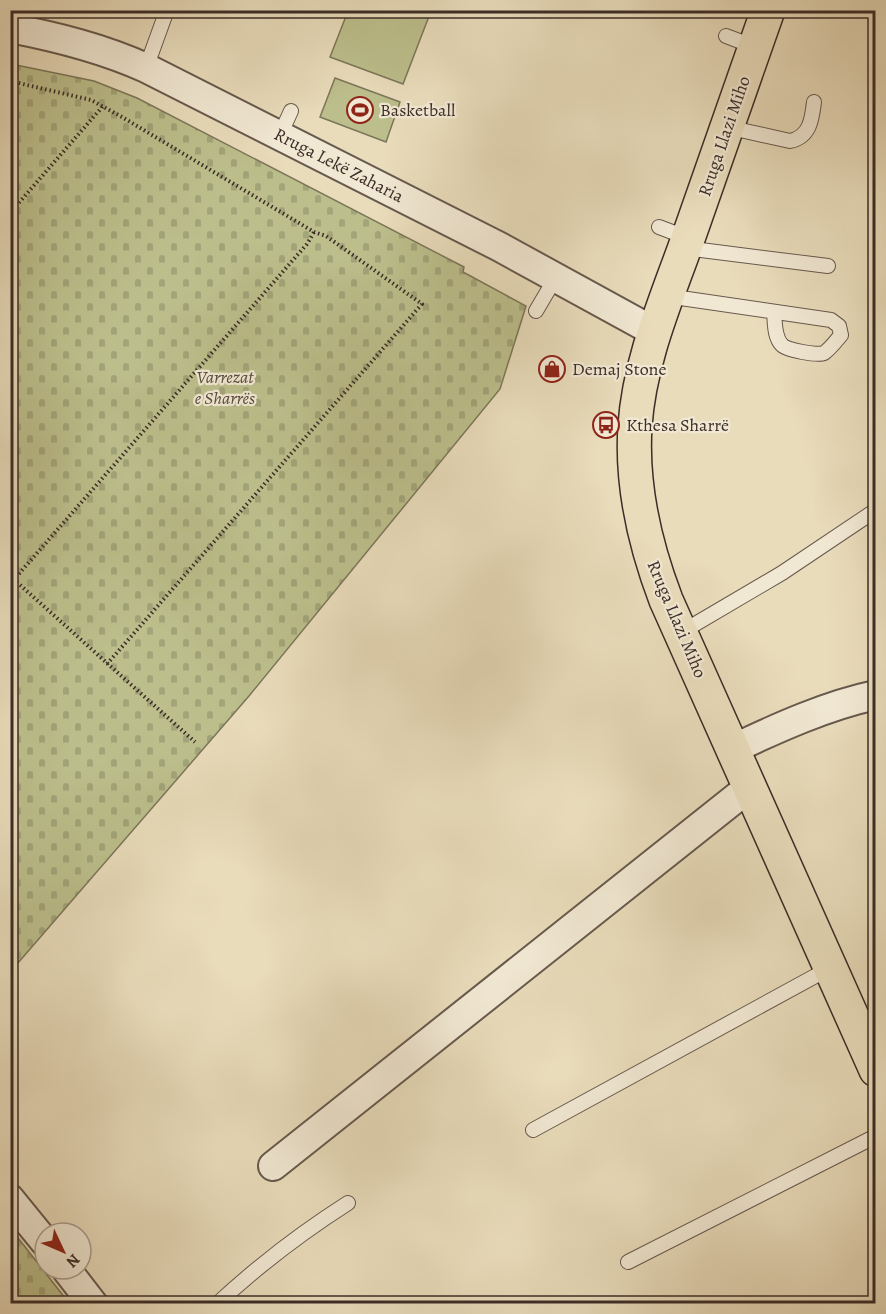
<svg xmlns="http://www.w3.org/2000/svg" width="886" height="1314" font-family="Alegreya,serif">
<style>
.cemetery{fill:url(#cemetery-stones);stroke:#7c765a;stroke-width:1.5}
.garden{fill:#bcbf8c;stroke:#7c765a;stroke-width:1.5}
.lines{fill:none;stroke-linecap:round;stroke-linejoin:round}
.lane-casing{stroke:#67594d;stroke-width:16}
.street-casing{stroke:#67594d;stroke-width:32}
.primary-casing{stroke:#3c2d28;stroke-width:36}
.path{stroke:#3c2d28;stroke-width:4;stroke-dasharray:1.5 3;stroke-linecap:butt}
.lane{stroke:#f1e8d3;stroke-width:14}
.street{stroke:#f1e8d3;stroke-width:28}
.primary{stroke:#e9dcbb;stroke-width:33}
.labels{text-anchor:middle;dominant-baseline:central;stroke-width:4.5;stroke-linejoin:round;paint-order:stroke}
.poi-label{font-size:18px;fill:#3c2d28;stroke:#f1e8d3;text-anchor:start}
.street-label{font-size:18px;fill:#3c2d28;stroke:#f1e8d3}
.park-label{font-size:18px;font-style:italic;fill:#564a3c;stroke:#f1e8d3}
</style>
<defs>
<pattern id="cemetery-stones" width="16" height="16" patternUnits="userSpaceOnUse" patternTransform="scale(1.5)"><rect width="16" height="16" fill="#bcbf8c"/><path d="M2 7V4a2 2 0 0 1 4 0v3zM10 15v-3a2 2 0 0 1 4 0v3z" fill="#a2a479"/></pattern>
</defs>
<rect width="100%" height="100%" fill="#e9dcbb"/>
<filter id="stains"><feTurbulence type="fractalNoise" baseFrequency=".00333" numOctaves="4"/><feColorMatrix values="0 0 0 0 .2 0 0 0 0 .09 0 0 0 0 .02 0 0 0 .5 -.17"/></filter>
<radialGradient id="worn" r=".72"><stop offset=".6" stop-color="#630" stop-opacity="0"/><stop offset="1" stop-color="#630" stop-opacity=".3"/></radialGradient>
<path class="cemetery" d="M 11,64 L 94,81 L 137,98 L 464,267 L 463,272 L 526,306 L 500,389 L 249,696 L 11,971 Z
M 10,1229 L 11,1229 L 69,1303 L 11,1303 Z"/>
<path class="garden" d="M 348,11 L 431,11 L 403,84 L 330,57 Z
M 335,78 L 400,102 L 386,142 L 320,117 Z"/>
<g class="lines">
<defs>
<path id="lane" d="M 726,36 L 755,47
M 146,68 L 167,10
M 727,127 L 790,141 C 810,137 812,119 814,102
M 280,135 L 291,111
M 659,227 L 688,238
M 685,248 L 828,266
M 667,296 L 831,320 L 839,326 L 841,335 C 836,341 830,349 824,353 C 818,356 786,350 782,345 C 774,337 775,322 774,312
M 536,311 L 556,277
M 680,633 L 782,573 L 876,510
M 533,1130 L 830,968
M 628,1262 L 876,1136
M 217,1304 C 258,1266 301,1233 348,1203"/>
<path id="street" d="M 10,28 C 57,37 102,48 146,68 L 498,246 L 655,332
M 733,749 C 777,728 828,705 876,695
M 273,1166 L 737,797 L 750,789
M 10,1199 L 45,1242
M 66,1269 L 93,1304"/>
<path id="primary" d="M 768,10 C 740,89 713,168 685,247 C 664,305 639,364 635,426 C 631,486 645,545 666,600 L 876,1070"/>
</defs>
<use href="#lane" class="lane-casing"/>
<use href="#street" class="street-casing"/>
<use href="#primary" class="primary-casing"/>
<path class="path" d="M 10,81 L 91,100 L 122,117 L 314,232 L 326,236 L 422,304 L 107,664
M 10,213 L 103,106
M 10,576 L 195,742
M 10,584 L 307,244 L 314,232"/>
<use href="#lane" class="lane"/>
<use href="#street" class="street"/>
<use href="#primary" class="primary"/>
</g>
<defs>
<symbol id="stadium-ring" viewBox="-11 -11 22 22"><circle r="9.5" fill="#f1e8d3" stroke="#8f2418" stroke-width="1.5"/><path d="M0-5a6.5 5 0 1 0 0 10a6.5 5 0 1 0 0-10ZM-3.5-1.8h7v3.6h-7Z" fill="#8f2418"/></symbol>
<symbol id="shop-ring" viewBox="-11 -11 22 22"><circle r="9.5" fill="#f1e8d3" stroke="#8f2418" stroke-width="1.5"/><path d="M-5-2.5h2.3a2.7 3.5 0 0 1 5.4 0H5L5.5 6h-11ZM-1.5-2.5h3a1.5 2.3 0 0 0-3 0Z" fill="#8f2418"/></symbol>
<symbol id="bus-ring" viewBox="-11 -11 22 22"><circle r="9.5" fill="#f1e8d3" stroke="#8f2418" stroke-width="1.5"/><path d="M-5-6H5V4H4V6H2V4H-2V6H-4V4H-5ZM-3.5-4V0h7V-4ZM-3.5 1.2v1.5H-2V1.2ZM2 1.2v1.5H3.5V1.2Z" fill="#8f2418"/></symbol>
</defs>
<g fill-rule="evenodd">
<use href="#stadium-ring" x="345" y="95" width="30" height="30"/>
<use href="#shop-ring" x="537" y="354" width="30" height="30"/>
<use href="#bus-ring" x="591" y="410" width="30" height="30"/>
</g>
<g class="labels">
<g class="poi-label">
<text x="380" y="110">Basketball</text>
<text x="572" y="369">Demaj Stone</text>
<text x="626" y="425">Kthesa Sharrë</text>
</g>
<g class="street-label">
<text transform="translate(724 136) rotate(-71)">Rruga Llazi Miho</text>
<text transform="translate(339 165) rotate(27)">Rruga Lekë Zaharia</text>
<text transform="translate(677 619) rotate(67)">Rruga Llazi Miho</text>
</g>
<g class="park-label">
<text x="225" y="377">Varrezat<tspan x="225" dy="21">e Sharrës</tspan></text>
</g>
</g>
<rect width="886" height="1314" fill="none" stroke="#e9dcbb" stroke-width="36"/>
<rect x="12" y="12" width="862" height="1290" fill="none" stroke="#3c2d28" stroke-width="3"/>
<rect x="18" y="18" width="850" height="1278" fill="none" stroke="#3c2d28" stroke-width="1.5"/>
<g transform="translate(63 1251) rotate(134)"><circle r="28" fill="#f1e8d3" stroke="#a99d8f" stroke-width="1.5"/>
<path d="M0-4.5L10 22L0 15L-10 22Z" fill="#8f2418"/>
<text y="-9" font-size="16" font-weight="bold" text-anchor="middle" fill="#3c2d28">N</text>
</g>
<rect width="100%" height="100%" filter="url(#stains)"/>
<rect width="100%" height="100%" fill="url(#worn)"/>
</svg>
